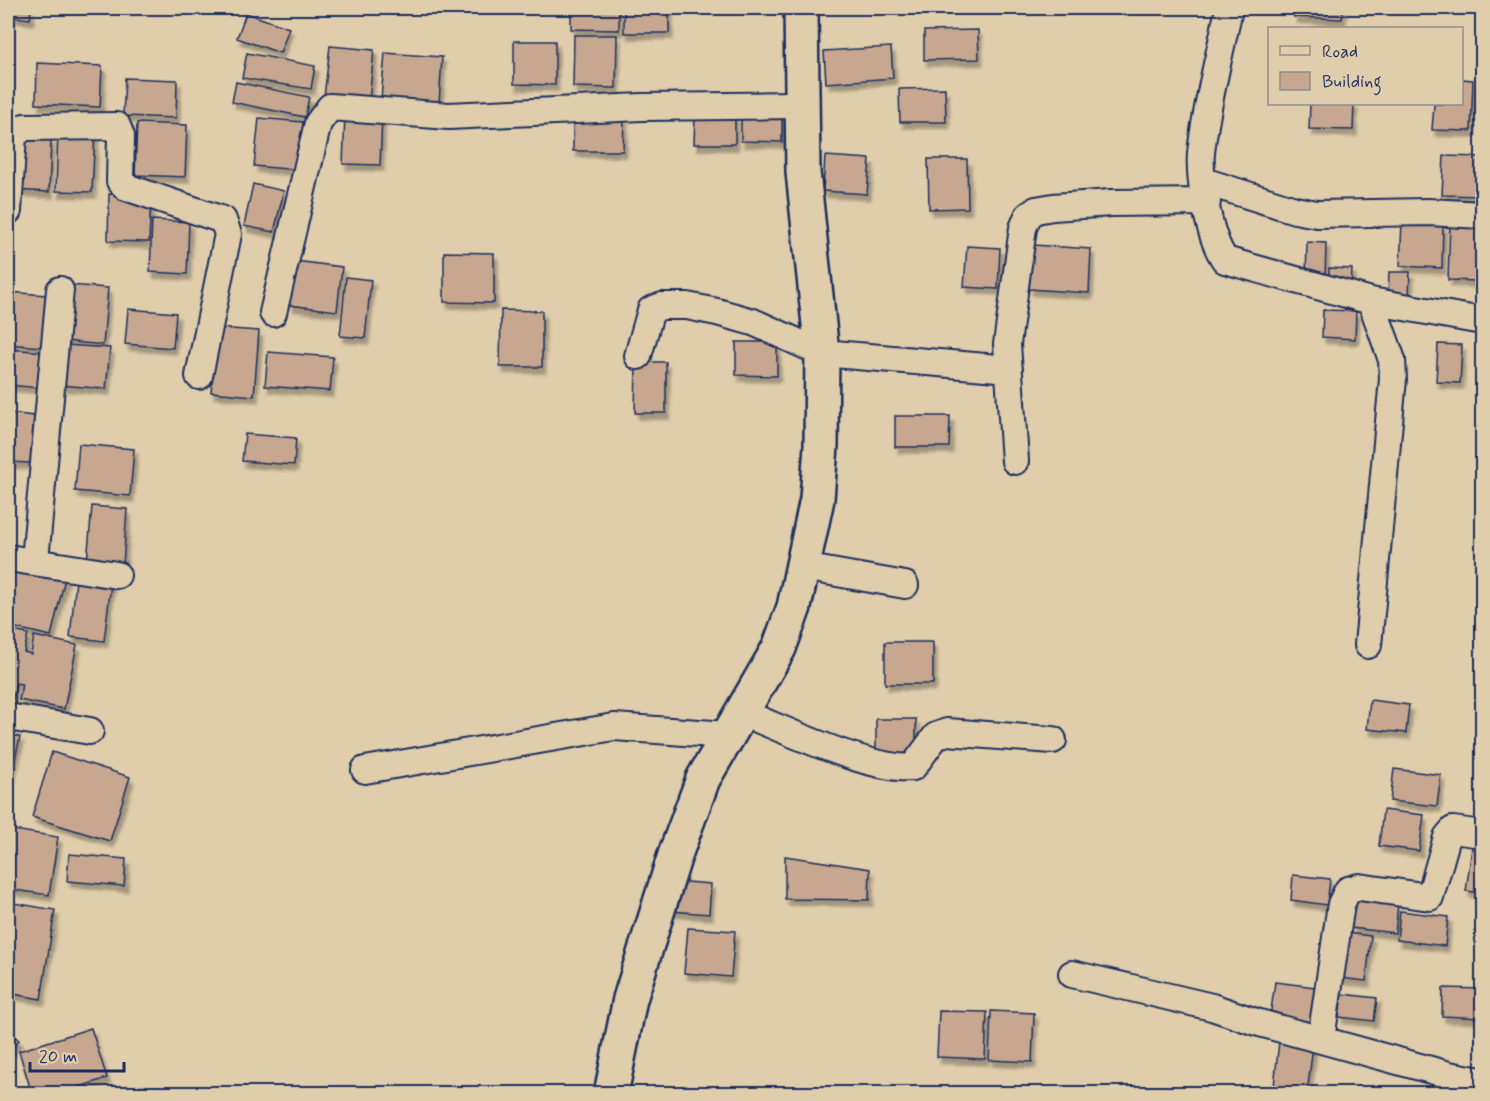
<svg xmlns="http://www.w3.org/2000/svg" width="1490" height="1101" font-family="Mynerve,sans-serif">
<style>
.building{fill:#c7a78f;stroke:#1b2f5e;stroke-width:1.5;filter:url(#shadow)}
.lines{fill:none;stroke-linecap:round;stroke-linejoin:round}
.street-casing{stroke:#1b2f5e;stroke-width:30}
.secondary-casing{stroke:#1b2f5e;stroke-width:38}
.street{stroke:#dfcdab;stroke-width:26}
.secondary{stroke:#dfcdab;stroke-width:33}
</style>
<defs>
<filter id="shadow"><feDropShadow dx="3.5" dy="6" stdDeviation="1.5" flood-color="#0004"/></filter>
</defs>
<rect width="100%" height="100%" fill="#dfcdab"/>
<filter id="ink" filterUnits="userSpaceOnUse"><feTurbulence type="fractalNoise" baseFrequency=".0167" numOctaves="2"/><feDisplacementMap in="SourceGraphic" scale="12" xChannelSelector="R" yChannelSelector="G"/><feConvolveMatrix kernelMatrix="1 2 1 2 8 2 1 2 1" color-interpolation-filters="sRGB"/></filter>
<g filter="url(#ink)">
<path class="building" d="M 8,8 L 31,8 L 30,19 L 8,16 Z
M 571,8 L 619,8 L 619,30 L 571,29 Z
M 624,8 L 669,8 L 669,33 L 624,33 Z
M 1294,8 L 1343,8 L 1342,19 L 1294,17 Z
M 246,13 L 289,28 L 280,53 L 237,38 Z
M 978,30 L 979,59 L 924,60 L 924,31 Z
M 574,35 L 617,35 L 616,88 L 573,87 Z
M 514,41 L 555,41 L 555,85 L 514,84 Z
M 330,46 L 374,50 L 369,101 L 324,97 Z
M 891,47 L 893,78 L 826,83 L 824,51 Z
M 247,53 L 315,66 L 311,89 L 242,78 Z
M 385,53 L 442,57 L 439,103 L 381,99 Z
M 37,63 L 102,66 L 100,107 L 36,104 Z
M 125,78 L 177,80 L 176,118 L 123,116 Z
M 1462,79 L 1473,80 L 1471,131 L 1432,130 L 1434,104 L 1462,104 Z
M 236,82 L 309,97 L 305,117 L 232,102 Z
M 945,88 L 946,122 L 900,122 L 899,89 Z
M 1310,104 L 1354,104 L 1353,130 L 1309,129 Z
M 741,112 L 782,112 L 782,142 L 741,141 Z
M 345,115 L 382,116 L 380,165 L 343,164 Z
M 695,115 L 735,115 L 735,144 L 694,144 Z
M 259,118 L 303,122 L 298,170 L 254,166 Z
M 573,118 L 624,118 L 623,151 L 573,151 Z
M 137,123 L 187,125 L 185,177 L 135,175 Z
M 58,129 L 95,131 L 92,192 L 56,191 Z
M 14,138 L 51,139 L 49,192 L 12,190 Z
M 825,156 L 870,159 L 867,194 L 823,191 Z
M 1444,156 L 1482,157 L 1482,196 L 1442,195 Z
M 928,159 L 967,159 L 968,208 L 929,209 Z
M 253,184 L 284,191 L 274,232 L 244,226 Z
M 109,194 L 151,196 L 149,242 L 108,241 Z
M 152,220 L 189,222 L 187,274 L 150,272 Z
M 1402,222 L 1443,224 L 1442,268 L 1400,266 Z
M 1450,223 L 1482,225 L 1479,281 L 1448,280 Z
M 1307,242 L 1326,243 L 1325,279 L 1306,278 Z
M 1033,245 L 1091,249 L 1089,293 L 1029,289 Z
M 967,246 L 1000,248 L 998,289 L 964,287 Z
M 444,252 L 494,253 L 494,303 L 444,302 Z
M 295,261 L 342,267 L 337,311 L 289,305 Z
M 1329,268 L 1352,269 L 1351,287 L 1329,286 Z
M 1389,272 L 1410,272 L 1409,297 L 1388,296 Z
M 346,277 L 371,280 L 365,338 L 340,336 Z
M 69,285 L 108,288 L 103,345 L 65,341 Z
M 8,292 L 46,295 L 41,347 L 8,344 Z
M 128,309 L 176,313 L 173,348 L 125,344 Z
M 501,310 L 542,311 L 542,367 L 500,367 Z
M 1323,310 L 1356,311 L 1355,339 L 1322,337 Z
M 217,328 L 259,331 L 254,396 L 211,392 Z
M 736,342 L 777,342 L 777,376 L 736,375 Z
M 1438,344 L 1462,345 L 1460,383 L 1436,382 Z
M 65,345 L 110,348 L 106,389 L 61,385 Z
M 8,349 L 44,352 L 41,388 L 8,385 Z
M 268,352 L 333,357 L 330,391 L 265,386 Z
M 636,362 L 666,362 L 666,413 L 635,413 Z
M 8,413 L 34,416 L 30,463 L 8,462 Z
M 895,416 L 950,416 L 949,447 L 895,447 Z
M 245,434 L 296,438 L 294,465 L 242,461 Z
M 79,444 L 134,449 L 130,496 L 75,491 Z
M 92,506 L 127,509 L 123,565 L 87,562 Z
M 8,561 L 66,574 L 51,636 L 8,626 Z
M 76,580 L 111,584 L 104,641 L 70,637 Z
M 8,630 L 28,634 L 24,652 L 31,654 L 34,636 L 77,645 L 64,709 L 19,700 L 22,684 L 16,683 L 13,700 L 8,699 Z
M 885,642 L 933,642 L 933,684 L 885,684 Z
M 1370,700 L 1409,705 L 1406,733 L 1367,729 Z
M 876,719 L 916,719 L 916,758 L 876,758 Z
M 8,734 L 20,737 L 8,790 Z
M 52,752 L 130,777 L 110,841 L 32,817 Z
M 1394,769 L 1441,775 L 1437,806 L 1390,801 Z
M 1383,810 L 1424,815 L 1419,851 L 1379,846 Z
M 8,829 L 58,837 L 49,895 L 8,889 Z
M 1472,847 L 1482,848 L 1482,893 L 1466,891 Z
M 69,854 L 126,859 L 124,886 L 67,881 Z
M 785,856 L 870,869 L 869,900 L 785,899 Z
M 1293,875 L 1330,879 L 1327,905 L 1291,900 Z
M 674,881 L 711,884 L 709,914 L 671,911 Z
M 1354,899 L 1398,905 L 1395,933 L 1351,928 Z
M 8,902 L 55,910 L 41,999 L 8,993 Z
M 1400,911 L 1448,917 L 1445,946 L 1397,940 Z
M 688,928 L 735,931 L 731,977 L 684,973 Z
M 1346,933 L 1371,936 L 1366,981 L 1340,978 Z
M 1275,982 L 1315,987 L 1311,1022 L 1270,1017 Z
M 1443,988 L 1482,989 L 1482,1018 L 1442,1016 Z
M 1342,994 L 1377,998 L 1374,1021 L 1339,1017 Z
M 939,1011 L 987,1012 L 985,1059 L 937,1057 Z
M 991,1011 L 1034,1013 L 1032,1062 L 989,1060 Z
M 91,1028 L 107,1078 L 58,1094 L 32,1094 L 19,1051 Z
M 8,1031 L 19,1040 L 8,1053 Z
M 1279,1042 L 1313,1046 L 1307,1094 L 1273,1094 Z"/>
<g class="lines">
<defs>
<path id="street" d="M 1229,8 C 1220,55 1206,105 1201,153 C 1199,180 1209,238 1225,260 L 1371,301 L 1482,321
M 1203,181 L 1295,210 L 1317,214 L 1428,212 L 1482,215
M 8,211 L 13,136 L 24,127 L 117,126 L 121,136 L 120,181 L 126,187 L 223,220 L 228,234 L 199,376
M 273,313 L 318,123 L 330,107 L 449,116 L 642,107 L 802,105
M 638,356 L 651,310 L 662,306 L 687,306 L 717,312 L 753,322 L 822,353 L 1009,369
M 1015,461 L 1007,344 L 1023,228 L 1028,216 L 1036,210 L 1053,207 L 1111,203 L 1207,202
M 8,558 L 117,575
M 35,560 L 60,290
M 803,567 L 905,585
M 1368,645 L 1393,379 L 1392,360 L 1371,301
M 740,712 C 782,728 872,772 913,767 L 936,736 L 947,732 L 1053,740
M 8,717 L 90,731
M 365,770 L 614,727 L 727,735
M 1072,974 L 1212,1007 L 1256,1022 L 1449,1075 L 1481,1081
M 1321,1039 L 1341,904 L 1348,890 L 1359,887 L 1430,897 L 1447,837 L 1453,830 L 1482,834"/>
<path id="secondary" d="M 611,1094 L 630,999 L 675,855 L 703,779 L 779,648 L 794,607 L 817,499 L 821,446 L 822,353 L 803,172 L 801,8"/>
</defs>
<use href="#street" class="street-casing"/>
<use href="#secondary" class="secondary-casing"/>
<use href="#street" class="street"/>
<use href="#secondary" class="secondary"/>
</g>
</g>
<rect width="1490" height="1101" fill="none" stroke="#dfcdab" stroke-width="30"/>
<rect x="15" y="15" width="1460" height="1071" fill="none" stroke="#1b2f5e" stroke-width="2" filter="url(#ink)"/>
<rect x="1268" y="27" width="195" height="78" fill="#dfcdab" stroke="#918e8c" stroke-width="1.5"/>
<rect x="1280" y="46" width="30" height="9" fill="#dfcdab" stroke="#918e8c" stroke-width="1.5"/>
<text x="1322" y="57" font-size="18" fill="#1b2f5e">Road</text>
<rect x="1280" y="72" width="30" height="18" fill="#c7a78f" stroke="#918e8c" stroke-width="1.5"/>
<text x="1322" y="87" font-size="18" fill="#1b2f5e">Building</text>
<path d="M30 1062v9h94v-9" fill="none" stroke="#1b2f5e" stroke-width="3"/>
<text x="39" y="1062" font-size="18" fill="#1b2f5e" stroke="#dfcdab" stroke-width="4.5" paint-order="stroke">20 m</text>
</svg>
